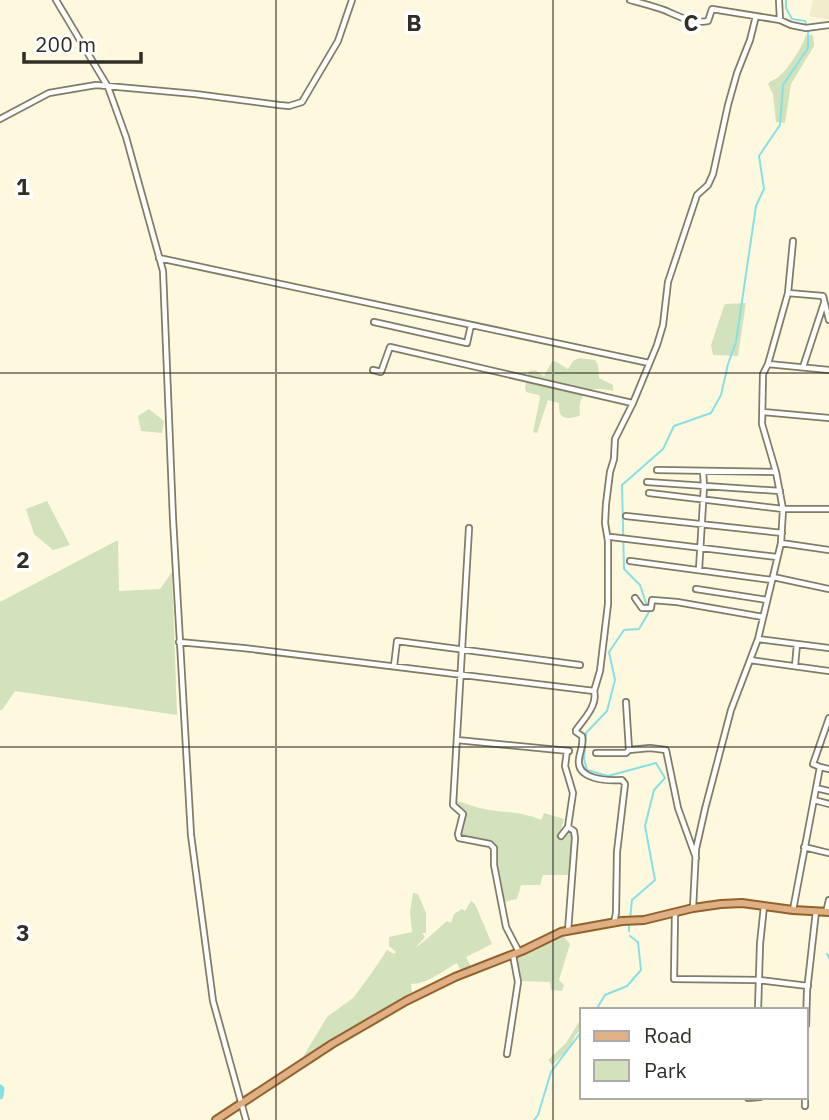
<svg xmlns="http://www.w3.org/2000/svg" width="829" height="1120" font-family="'IBM Plex Sans',sans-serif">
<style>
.built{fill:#f3eccb}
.green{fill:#d2e2bd}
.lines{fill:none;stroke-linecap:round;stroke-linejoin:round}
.stream{stroke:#86e0e5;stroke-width:2}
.river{stroke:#86e0e5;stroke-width:7}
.minor-casing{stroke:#817c66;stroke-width:8}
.major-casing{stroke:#94612c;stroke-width:10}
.minor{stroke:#fff;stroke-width:4.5}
.major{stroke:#dfb083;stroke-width:6}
.grid{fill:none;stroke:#312e25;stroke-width:2;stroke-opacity:0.55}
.grid-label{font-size:23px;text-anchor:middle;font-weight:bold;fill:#312e25;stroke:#fff;stroke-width:7;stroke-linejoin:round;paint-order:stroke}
</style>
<rect width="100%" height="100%" fill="#fef8df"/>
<path class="built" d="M 813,0 L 829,0 L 829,20 L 809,16 Z"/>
<path class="green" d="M 806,35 L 813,35 L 814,46 L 791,84 L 785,123 L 776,122 L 773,94 L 768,84 C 770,81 774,80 777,78 C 787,71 803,46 806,35 Z
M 746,303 L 738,356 L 713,355 L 711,345 L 724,306 L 725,304 Z
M 579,358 L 595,360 L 598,365 L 599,378 L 613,385 L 613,391 C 593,386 577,390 580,415 C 575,418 563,421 560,413 C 559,410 559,406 559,403 L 548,400 L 537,433 L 533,432 L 540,398 L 539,395 L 526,392 L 525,387 L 529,371 L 535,370 L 544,376 L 552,362 L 555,361 L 568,369 L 573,361 Z
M 149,409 L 164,421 L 162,433 L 141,431 L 138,416 Z
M 47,501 L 70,545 L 53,550 L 34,534 L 26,509 Z
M 118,540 L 119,591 L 160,589 L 172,572 L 177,715 L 15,691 L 2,710 L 0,710 L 0,602 Z
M 456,801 C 465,803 474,807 484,809 C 506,813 520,811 541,820 L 544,813 L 564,819 L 560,833 L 564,835 L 568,831 L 573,836 L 570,875 L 543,875 L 540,885 L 521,885 L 517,899 L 500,903 L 491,857 L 496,847 L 491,842 L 460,836 C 463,823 471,813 456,806 Z
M 413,893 L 418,894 L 426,913 L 426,933 L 422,933 L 425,937 L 415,948 C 427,940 436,930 447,921 L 451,923 L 454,914 L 462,909 L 465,911 L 471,901 L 475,904 L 492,944 L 466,957 L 472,968 L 461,971 L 457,963 C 442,971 428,984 411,984 L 412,992 L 303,1057 L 327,1017 L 353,998 L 371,974 L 387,950 L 394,954 L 396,952 L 389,946 L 389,937 L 412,932 L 410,912 Z
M 562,935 L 570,944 L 559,980 L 564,985 L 562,991 L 551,990 L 550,982 L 521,981 L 516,959 Z
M 582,1017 L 582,1028 L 575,1036 L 569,1049 L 552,1065 L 548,1060 L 566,1043 Z"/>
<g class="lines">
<path class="stream" d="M 630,919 L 632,900 L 655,880 L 645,826 L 654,790 L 665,778 L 656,763 L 608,776 L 587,770 L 584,759 L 586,733 L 607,711 L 615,680 L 609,652 L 624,630 L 639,629 L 649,612 L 640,585 L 624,569 L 622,485 L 663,449 L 674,426 L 711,413 L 721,395 L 728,364 L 736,342 L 756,206 L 764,189 L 759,156 L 780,125 L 783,85 L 808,48 L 808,30 L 805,21 L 792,19 L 786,8 L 786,0
M 629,931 L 629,924
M 827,954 L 829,958
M 596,1010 L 605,995 L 627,986 L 641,970 L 638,942 L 630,936
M 534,1120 L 538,1115 L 551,1072 L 582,1031"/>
<path class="river" d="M 0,1088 L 1,1089 L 0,1096"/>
<defs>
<path id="minor" d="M 56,0 L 108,87 L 126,137 L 163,271 L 173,519 L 191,835 L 213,1001 L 246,1120
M 630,0 C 641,3 653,6 664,10 C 678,16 692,24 708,21 L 712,9 L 780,20 L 791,25 L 806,28 L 829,25
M 779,0 L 780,20
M 0,119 L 49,93 L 96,85 L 195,94 L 279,105 L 289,106 L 302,102 L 338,41 L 352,0
M 159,258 L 649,363
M 788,293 L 823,296 L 829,320
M 374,322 L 467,343 L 471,325
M 768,364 L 829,370
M 803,367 L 824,303
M 373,370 L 381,372 L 390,347 L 632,403
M 763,412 L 829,418
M 657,470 L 776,472
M 647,482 L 780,491
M 649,493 L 783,509 L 829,509
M 626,516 L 782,533
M 469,528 L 453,805 L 463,814 L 458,834 L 459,838 L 490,844 L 494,848 L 494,865 L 506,927 L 519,952
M 611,537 L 777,557
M 781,543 L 829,550
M 630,561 L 772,580
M 699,570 L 704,486 L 703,471
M 773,577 L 829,589
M 696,589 L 767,600
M 635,598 L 642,608 L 651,608 L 652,600 L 677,602 L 763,617
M 758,639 L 829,648
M 179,642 L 243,648 L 594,691
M 750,660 L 829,671
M 394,666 L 397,641 L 580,665
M 795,666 L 797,644
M 626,702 L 629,750 L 650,748 L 666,750 L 678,808 L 696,858
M 457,740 L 569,751
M 567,751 L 565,766 L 573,793 L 568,827
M 596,753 L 626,753 L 629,750
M 820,767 L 829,769
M 816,788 L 829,791
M 814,800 L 829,804
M 561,836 L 568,827 L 574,831 L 575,838 L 568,931
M 804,847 L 829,853
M 693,908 L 696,849 L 705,809 L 731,710 L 758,639 L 781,543 L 783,509 L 776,472 L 762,424 L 763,374 L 768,364 L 788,293 L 793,241
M 793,910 L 820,767 L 813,764 L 829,718
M 826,912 L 829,900
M 675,913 L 674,979 L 759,980 L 808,986
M 614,923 L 616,913 L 617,852 L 625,784 L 622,780 C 608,781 576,780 579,759 C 580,750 584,745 582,736 L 576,732 L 576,730 C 584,719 598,705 594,691 L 600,671 L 608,604 L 608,541 L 605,523 L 606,504 L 610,472 L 614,459 L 615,439 L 633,403 L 657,345 L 663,325 L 668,282 L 697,195 L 708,185 L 713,174 L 728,105 L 737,73 L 750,40 L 756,16
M 758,1010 L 760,944 L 764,906
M 806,1025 L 807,991 L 816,911
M 507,1054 L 518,982 L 513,955
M 748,1098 L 760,1097
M 805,1106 L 805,1097"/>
<path id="major" d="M 216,1120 L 332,1044 L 406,1001 L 455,977 L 524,950 L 561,932 L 622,921 L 644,920 L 693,908 L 721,904 L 742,903 L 793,910 L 829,912"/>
</defs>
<use href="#minor" class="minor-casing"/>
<use href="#major" class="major-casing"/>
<use href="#minor" class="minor"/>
<use href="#major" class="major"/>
</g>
<path class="grid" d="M 276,0 L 276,1120M 553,0 L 553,1120M 0,373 L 829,373M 0,747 L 829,747"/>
<g class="grid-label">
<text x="414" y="31">B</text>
<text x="691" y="31">C</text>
<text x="23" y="195">1</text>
<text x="23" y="568">2</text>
<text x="23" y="941">3</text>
</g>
<rect x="580" y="1008" width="228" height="91" fill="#ffffff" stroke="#adaba8" stroke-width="2"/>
<rect x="594" y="1031" width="35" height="10" fill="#dfb083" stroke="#adaba8" stroke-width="2"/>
<text x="644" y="1043" font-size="21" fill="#312e25">Road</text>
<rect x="594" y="1060" width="35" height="21" fill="#d2e2bd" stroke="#adaba8" stroke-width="2"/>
<text x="644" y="1078" font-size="21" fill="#312e25">Park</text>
<path d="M24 52v10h117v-10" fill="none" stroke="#312e25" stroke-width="3.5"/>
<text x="35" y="52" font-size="21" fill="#312e25" stroke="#ffffff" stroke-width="5" paint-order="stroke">200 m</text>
</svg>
